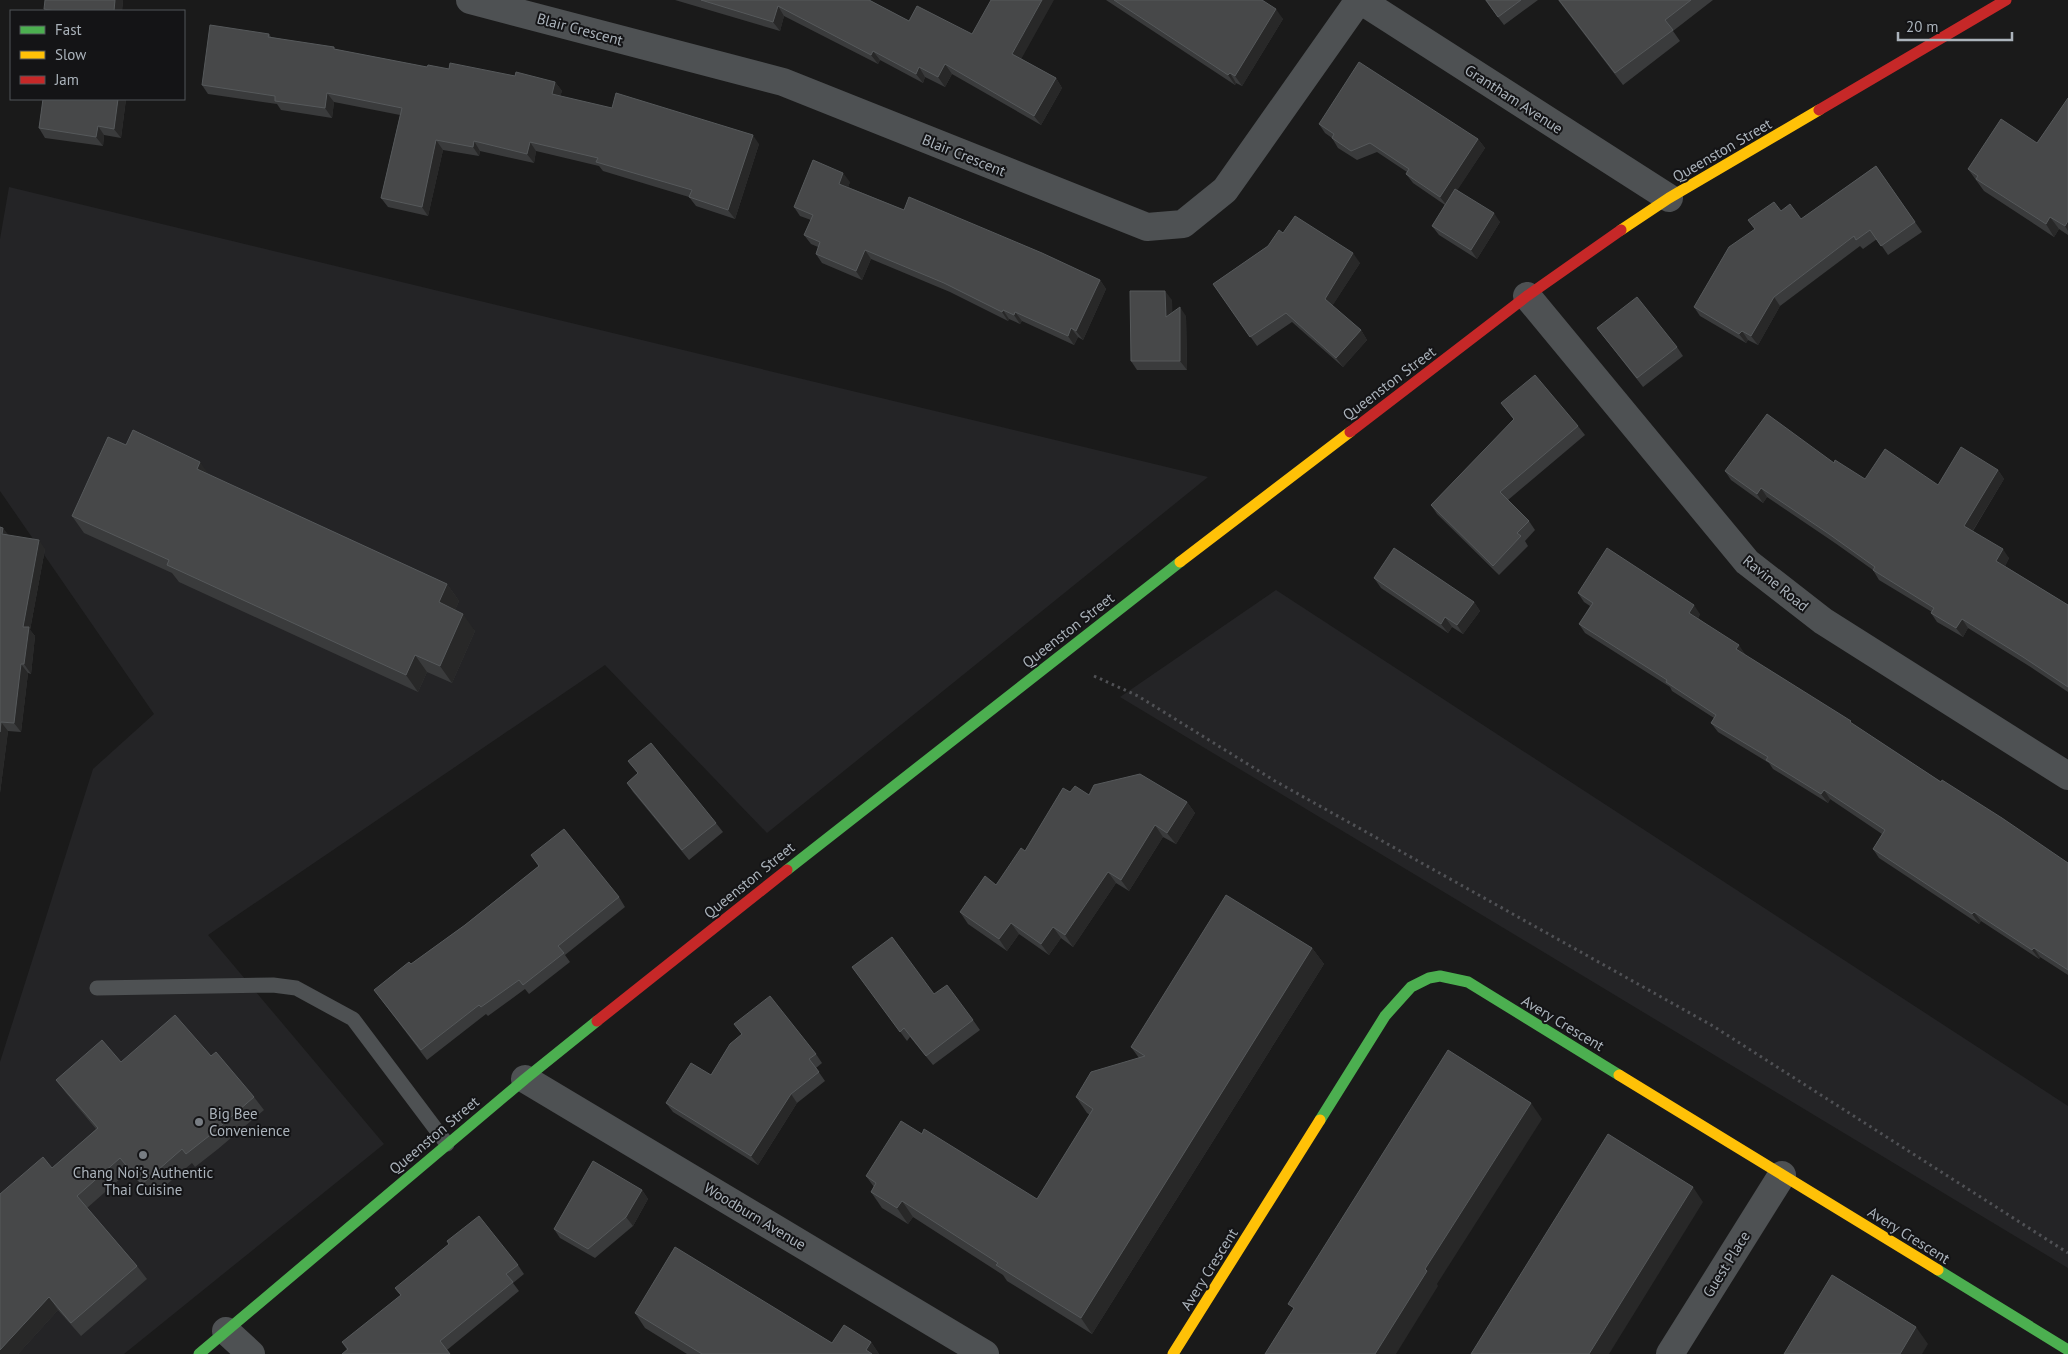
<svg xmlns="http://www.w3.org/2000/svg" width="2068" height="1354" font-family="'PT Sans',sans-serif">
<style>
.built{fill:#242426}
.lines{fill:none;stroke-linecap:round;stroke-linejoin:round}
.path{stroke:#505155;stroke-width:3;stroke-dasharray:2.5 4;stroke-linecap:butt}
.lane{stroke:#4e5153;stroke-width:15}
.street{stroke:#4e5153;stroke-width:28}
.fast{stroke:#4caf50;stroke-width:11}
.slow{stroke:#ffc107;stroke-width:11}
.jam{stroke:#c62828;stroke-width:11}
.wall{fill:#3a3b3c}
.shaded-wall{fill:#282828}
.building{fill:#474849;stroke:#56595b}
.poi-dot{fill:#787d83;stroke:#141416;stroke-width:2}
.labels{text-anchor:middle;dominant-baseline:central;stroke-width:4;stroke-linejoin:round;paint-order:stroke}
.street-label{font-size:15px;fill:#abb3bb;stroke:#141416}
.poi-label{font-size:15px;fill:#abb3bb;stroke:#141416;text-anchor:start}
</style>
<rect width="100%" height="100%" fill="#1a1a1a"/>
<path class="built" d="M 9,187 L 1208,477 L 767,833 L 605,665 L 208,935 L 384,1144 L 124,1354 L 0,1354 L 0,1062 L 93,769 L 154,714 L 0,491 L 0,239 Z
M 1276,590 L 2068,1106 L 2068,1268 L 1120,697 Z"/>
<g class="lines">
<path class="path" d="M 1094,676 L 1138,696 L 1275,781 L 1713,1026 L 2068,1253"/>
<path class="lane" d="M 97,988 L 273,985 L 296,988 L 353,1019 L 447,1144"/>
<path class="street" d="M 470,0 L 783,82 L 1147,227 L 1183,224 L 1225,190 L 1359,0
M 1360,0 L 1669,198
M 1527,296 L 1747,562 L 1823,621 L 2068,776
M 525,1079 L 985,1354
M 226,1331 L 251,1354
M 1670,1354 L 1782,1175"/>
<path class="fast" d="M 787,870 L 1180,562
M 1320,1120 L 1385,1016 L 1411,987 L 1429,978 L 1440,976 L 1468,982 L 1619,1075
M 1938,1270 L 2068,1350
M 199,1354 L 525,1079 L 597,1021"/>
<path class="slow" d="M 1621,230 L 1669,198 L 1819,110
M 1180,562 L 1350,432
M 1619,1075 L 1938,1270
M 1173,1354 L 1320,1120"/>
<path class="jam" d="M 1819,110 L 2006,0
M 1350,432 L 1527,296 L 1621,230
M 597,1021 L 787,870"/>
</g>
<path class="wall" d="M 123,0 L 122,11 L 45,11 L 44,9 Z
M 675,0 L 869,0 L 909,21 L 972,34 L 1022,59 L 1056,78 L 1062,88 L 1041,125 L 952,74 L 945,87 L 925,77 L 923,83 L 880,60 L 878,64 L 784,16 L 780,31 Z
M 1106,0 L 1262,0 L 1283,19 L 1242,86 L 1236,83 L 1235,85 Z
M 1485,0 L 1538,0 L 1504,25 Z
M 1558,0 L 1713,0 L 1673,31 L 1680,41 L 1623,85 Z
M 269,34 L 271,37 L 427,67 L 515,76 L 555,82 L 562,91 L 560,96 L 759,144 L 735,219 L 696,206 L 689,197 L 603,171 L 599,166 L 536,151 L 534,163 L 480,151 L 479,156 L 443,150 L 428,216 L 388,207 L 381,198 L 400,115 L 334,102 L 332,118 L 281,110 L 277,104 L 208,94 L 202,85 Z
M 2068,98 L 2068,235 L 2059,229 L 2054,237 L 1984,191 L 1968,169 L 2037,143 Z
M 43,99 L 126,99 L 121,138 L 104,135 L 103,146 L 45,138 L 39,128 Z
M 1319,124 L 1478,139 L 1485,148 L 1457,190 L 1500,222 L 1477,259 L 1439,235 L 1432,226 L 1445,205 L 1413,183 L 1406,174 L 1407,172 L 1377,152 L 1357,160 L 1338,148 L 1332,138 L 1325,133 Z
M 1876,166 L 1922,232 L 1888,255 L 1877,239 L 1863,249 L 1860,246 L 1780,306 L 1758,345 L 1748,340 L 1746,343 L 1700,316 L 1694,307 L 1781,211 L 1801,219 Z
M 850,182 L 848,187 L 904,210 L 1100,280 L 1106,289 L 1083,340 L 1078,337 L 1074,345 L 1022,321 L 1020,324 L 1009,319 L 1008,321 L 950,292 L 871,259 L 862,280 L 822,263 L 816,254 L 818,247 L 811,244 L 804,235 L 811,220 L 800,216 L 794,207 Z
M 1283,233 L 1360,263 L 1332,306 L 1361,330 L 1367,340 L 1343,367 L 1292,322 L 1257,346 L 1213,284 L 1268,246 Z
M 1172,300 L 1172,313 L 1186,316 L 1187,370 L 1137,370 L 1131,361 Z
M 1597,328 L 1677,347 L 1683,356 L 1643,387 Z
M 1501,403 L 1578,426 L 1585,435 L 1508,500 L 1529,521 L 1535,530 L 1525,541 L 1528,546 L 1499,575 L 1437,514 L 1431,505 L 1514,420 Z
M 126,445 L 209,475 L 447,584 L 459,601 L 455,610 L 475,631 L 452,683 L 427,672 L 418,692 L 179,582 L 172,573 L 84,533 L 72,516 Z
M 1834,463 L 1865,479 L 1938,485 L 1998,470 L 2004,479 L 1973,531 L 2009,558 L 2005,566 L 2068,605 L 2068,692 L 2029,666 L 1968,628 L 1963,637 L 1937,622 L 1931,613 L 1932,612 L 1879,580 L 1873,570 L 1835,543 L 1767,497 L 1763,503 L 1731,480 L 1725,471 Z
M 0,527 L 8,535 L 45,549 L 30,630 L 35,636 L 31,674 L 28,673 L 21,732 L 8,731 L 0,793 Z
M 1374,578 L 1474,602 L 1480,611 L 1463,634 L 1452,627 L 1448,633 L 1381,588 Z
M 1578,593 L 1700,614 L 1698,618 L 1745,654 L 1745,655 L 1853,724 L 1941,782 L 2068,863 L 2068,975 L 2040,957 L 2039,959 L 1981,921 L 1979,924 L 1879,858 L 1873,849 L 1882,834 L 1830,799 L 1828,803 L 1773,769 L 1769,763 L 1718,732 L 1711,723 L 1714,718 L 1672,691 L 1670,687 L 1585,633 L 1579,624 L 1590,606 L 1584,602 Z
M 628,761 L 716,823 L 723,832 L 689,860 L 633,792 L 627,783 L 638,773 Z
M 1070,792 L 1089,795 L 1187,802 L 1195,813 L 1176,844 L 1163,837 L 1129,891 L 1116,883 L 1073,947 L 1061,938 L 1049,955 L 1019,934 L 1007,951 L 968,924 L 960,912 L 996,885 L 1025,851 Z
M 531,855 L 619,897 L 625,907 L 565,955 L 570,962 L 529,994 L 525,989 L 488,1016 L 486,1014 L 427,1060 L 374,990 L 411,964 L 465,925 L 539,866 Z
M 1312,948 L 1324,964 L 1092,1334 L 1007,1281 L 1003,1275 L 913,1217 L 908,1224 L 882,1208 L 871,1192 L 874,1187 L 866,1176 L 922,1134 L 1037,1199 L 1090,1115 L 1087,1113 L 1076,1097 L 1139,1058 L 1131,1047 Z
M 852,967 L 934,994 L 973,1020 L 980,1030 L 933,1065 L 910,1037 L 907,1041 Z
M 734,1024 L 816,1054 L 822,1063 L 816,1068 L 825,1081 L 797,1103 L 758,1165 L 673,1112 L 666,1103 L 711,1075 L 742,1034 Z
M 211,1056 L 254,1097 L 264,1110 L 218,1149 L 195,1167 L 192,1163 L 152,1197 L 129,1171 L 87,1208 L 137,1266 L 147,1279 L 81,1336 L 58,1310 L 18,1354 L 0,1354 L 52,1168 L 96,1129 L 66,1093 L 56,1080 L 121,1062 Z
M 642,1190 L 648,1199 L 633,1226 L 595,1258 L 560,1238 L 554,1229 Z
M 518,1265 L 524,1274 L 513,1283 L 519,1291 L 447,1350 L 347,1350 L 342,1342 L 401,1296 L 395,1288 Z
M 635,1313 L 832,1343 L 871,1342 L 879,1354 L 687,1354 L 645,1328 Z"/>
<path class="shaded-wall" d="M 115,0 L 123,0 L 122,11 L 114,11 Z
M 1042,0 L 1054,0 L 1019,63 L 1012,54 Z
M 778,6 L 784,16 L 780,31 L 773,22 Z
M 1276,9 L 1283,19 L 1242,86 L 1235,76 Z
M 873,51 L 880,60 L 878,64 L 871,55 Z
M 945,64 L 952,74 L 945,87 L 938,77 Z
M 919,67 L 925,77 L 923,83 L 916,74 Z
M 1230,73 L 1236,83 L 1235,85 L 1228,75 Z
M 1056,78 L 1062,88 L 1041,125 L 1034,116 Z
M 555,82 L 562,91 L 558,103 L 552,94 Z
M 327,93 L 334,102 L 332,118 L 325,108 Z
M 118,99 L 126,99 L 121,138 L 114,129 Z
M 98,126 L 104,135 L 103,146 L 96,137 Z
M 753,135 L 759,144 L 735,219 L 728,210 Z
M 1478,139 L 1485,148 L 1447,206 L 1440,197 Z
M 436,140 L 443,150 L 428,216 L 422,207 Z
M 474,141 L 480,151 L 479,156 L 473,147 Z
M 530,142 L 536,151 L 534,163 L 527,154 Z
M 843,173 L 850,182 L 846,193 L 839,184 Z
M 1494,213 L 1500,222 L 1477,259 L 1471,250 Z
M 2050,217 L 2059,229 L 2054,237 L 2046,224 Z
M 2068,221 L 2068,231 L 2065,226 Z
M 865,250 L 871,259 L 862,280 L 856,271 Z
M 1353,253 L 1360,263 L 1331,308 L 1325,299 Z
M 1100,280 L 1106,289 L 1083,340 L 1076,331 Z
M 1165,291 L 1172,300 L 1173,326 L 1166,317 Z
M 1774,297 L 1780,306 L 1758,345 L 1751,336 Z
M 1180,307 L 1186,316 L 1187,370 L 1180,361 Z
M 1003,310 L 1009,319 L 1008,321 L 1002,312 Z
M 1015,312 L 1022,321 L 1020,324 L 1014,315 Z
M 1071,328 L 1078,337 L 1074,345 L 1068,336 Z
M 1361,330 L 1367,340 L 1343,367 L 1336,358 Z
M 1742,331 L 1748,340 L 1746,343 L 1739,334 Z
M 200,462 L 212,479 L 197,469 Z
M 1998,470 L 2004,479 L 1970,535 L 1964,526 Z
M 1761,488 L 1767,497 L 1763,503 L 1757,494 Z
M 3,528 L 10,537 L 2,534 Z
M 39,540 L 45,549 L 30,630 L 35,636 L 31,674 L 24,664 L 23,627 Z
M 2003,549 L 2009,558 L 2003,570 L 1996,561 Z
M 447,584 L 459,601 L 451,619 L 439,602 Z
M 1474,602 L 1480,611 L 1463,634 L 1457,625 Z
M 1694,605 L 1700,614 L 1696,622 L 1689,613 Z
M 463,614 L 475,631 L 452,683 L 440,666 Z
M 1445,617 L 1452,627 L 1448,633 L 1441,624 Z
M 1962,619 L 1968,628 L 1963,637 L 1956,628 Z
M 1739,645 L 1745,654 L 1742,659 L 1736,649 Z
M 415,655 L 427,672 L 418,692 L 406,675 Z
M 21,664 L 28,673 L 21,732 L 14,723 Z
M 1,722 L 8,731 L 0,793 L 0,732 Z
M 1824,790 L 1830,799 L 1828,803 L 1821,794 Z
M 1187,802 L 1195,813 L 1176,844 L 1167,833 Z
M 1155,825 L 1163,837 L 1129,891 L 1121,880 Z
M 1108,872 L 1116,883 L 1073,947 L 1065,935 Z
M 1974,912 L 1981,921 L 1979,924 L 1972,914 Z
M 1011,923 L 1019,934 L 1007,951 L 999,939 Z
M 1053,927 L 1061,938 L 1049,955 L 1041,944 Z
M 1312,948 L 1324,964 L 1092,1334 L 1081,1318 Z
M 2034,948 L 2040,957 L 2039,959 L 2032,950 Z
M 791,1094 L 797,1103 L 758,1165 L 751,1156 Z
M 1531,1103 L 1542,1119 L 1437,1284 L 1438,1286 L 1396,1354 L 1375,1354 L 1425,1269 Z
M 1693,1187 L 1703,1202 L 1609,1354 L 1589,1354 Z
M 642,1190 L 648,1199 L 633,1226 L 626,1217 Z
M 902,1201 L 913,1217 L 908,1224 L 897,1208 Z
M 49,1297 L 58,1310 L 18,1354 L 0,1354 L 0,1350 Z
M 1916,1327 L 1928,1344 L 1922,1354 L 1900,1354 Z
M 871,1342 L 879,1354 L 869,1354 L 866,1350 Z"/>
<path class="building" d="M 45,0 L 115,0 L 114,11 L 55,11 L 44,9 Z
M 701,0 L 869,0 L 909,21 L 917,6 L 972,34 L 991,0 L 1042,0 L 1012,54 L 1056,78 L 1034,116 L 945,64 L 938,77 L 919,67 L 916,74 L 873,51 L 871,55 L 778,6 L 773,22 Z
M 1114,0 L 1262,0 L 1276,9 L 1235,76 L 1230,73 L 1228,75 Z
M 1486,0 L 1521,0 L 1498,17 Z
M 1559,0 L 1691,0 L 1665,20 L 1673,30 L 1615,73 Z
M 210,25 L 269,34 L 268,37 L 334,47 L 334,49 L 427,67 L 428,65 L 449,69 L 450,63 L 515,76 L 516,72 L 555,82 L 552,94 L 612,108 L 616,93 L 753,135 L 728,210 L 689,197 L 692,190 L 596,162 L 598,158 L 530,142 L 527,154 L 474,141 L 473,147 L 436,140 L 422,207 L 381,198 L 402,108 L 327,93 L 325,108 L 275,101 L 275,96 L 202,85 Z
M 1359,62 L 1478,139 L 1440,197 L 1406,174 L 1409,169 L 1370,143 L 1351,151 L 1332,138 L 1334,134 L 1319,124 Z
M 2068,98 L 2068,221 L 2065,226 L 2050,217 L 2046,224 L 1976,179 L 1978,176 L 1968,169 L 2001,119 L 2037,143 Z
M 43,99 L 118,99 L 114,129 L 98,126 L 96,137 L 39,128 Z
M 813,160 L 843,173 L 839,184 L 904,210 L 909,197 L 1042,253 L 1100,280 L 1076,331 L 1071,328 L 1068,336 L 1015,312 L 1014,315 L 1003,310 L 1002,312 L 944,283 L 865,250 L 856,271 L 816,254 L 820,242 L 804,235 L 813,215 L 794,207 Z
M 1876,166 L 1915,222 L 1881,246 L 1870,230 L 1856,240 L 1854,236 L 1774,297 L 1751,336 L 1742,331 L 1739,334 L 1694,307 L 1729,247 L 1755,229 L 1748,220 L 1774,202 L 1781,211 L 1790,204 L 1801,219 Z
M 1455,189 L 1494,213 L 1471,250 L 1432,226 Z
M 1295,216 L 1353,253 L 1325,299 L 1361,330 L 1336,358 L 1286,313 L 1250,337 L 1213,284 L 1268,246 L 1279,230 L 1283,233 Z
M 1130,291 L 1165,291 L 1166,317 L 1180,307 L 1180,361 L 1131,361 Z
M 1637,297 L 1677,347 L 1637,378 L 1597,328 Z
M 1535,375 L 1578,426 L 1500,492 L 1529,521 L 1517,533 L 1521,536 L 1493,566 L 1431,505 L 1514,419 L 1501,403 Z
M 1767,414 L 1834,463 L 1835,460 L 1865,479 L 1885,449 L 1938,485 L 1961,447 L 1998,470 L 1964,526 L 2003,549 L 1996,561 L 2068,605 L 2068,687 L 2023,657 L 1962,619 L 1956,628 L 1931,613 L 1934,608 L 1873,570 L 1875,567 L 1829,534 L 1761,488 L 1757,494 L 1725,471 Z
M 133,430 L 200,462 L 197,469 L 447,584 L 439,602 L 463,614 L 440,666 L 415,655 L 406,675 L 167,565 L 169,560 L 72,516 L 108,437 L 126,445 Z
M 0,527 L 3,528 L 2,534 L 39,540 L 23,627 L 29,627 L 24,664 L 21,664 L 14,723 L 1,722 L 0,732 Z
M 1394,548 L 1474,602 L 1457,625 L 1445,617 L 1441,624 L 1374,578 Z
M 1607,548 L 1694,605 L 1689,613 L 1739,645 L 1736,649 L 1851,721 L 1850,722 L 1941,782 L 1942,780 L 2002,818 L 2068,863 L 2068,970 L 2034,948 L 2032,950 L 1974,912 L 1972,914 L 1873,849 L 1885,830 L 1824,790 L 1821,794 L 1766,760 L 1768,757 L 1711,723 L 1716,715 L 1666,682 L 1667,680 L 1579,624 L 1593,603 L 1578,593 Z
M 651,743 L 716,823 L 682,850 L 627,783 L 638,773 L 628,761 Z
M 1140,774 L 1187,802 L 1167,833 L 1155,825 L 1121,880 L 1108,872 L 1065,935 L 1053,927 L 1041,944 L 1011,923 L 999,939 L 960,912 L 985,876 L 996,885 L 1021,848 L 1025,851 L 1063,788 L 1070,792 L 1075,786 L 1089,795 L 1094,785 Z
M 564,829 L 619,897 L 558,946 L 564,953 L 523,985 L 519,980 L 481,1007 L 479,1005 L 421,1050 L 374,990 L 409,962 L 411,964 L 465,925 L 539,866 L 531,855 Z
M 1226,895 L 1312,948 L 1081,1318 L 996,1265 L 998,1263 L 902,1201 L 897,1208 L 871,1192 L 876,1183 L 866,1176 L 901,1121 L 922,1134 L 924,1129 L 1037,1199 L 1093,1109 L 1076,1097 L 1091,1072 L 1145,1056 L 1131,1047 Z
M 892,937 L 934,994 L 947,985 L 973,1020 L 926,1056 L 904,1028 L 900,1032 L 852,967 Z
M 770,996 L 816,1054 L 809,1059 L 819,1072 L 791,1094 L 751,1156 L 666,1103 L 691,1063 L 711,1075 L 730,1044 L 742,1034 L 734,1024 Z
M 175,1015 L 211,1056 L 216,1052 L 254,1097 L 209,1136 L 186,1154 L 182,1149 L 142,1184 L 120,1158 L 77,1196 L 137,1266 L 71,1323 L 49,1297 L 0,1350 L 0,1194 L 43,1157 L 52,1168 L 98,1128 L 56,1080 L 102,1040 L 121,1062 Z
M 1448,1050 L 1531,1103 L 1425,1269 L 1427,1271 L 1375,1354 L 1265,1354 L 1294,1308 L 1288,1304 Z
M 1608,1134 L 1693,1187 L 1589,1354 L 1471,1354 Z
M 593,1161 L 642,1190 L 626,1217 L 588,1249 L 554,1229 Z
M 479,1216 L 518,1265 L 506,1274 L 513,1282 L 440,1341 L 450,1354 L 342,1354 L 348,1349 L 342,1342 L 401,1295 L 395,1288 L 449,1244 L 447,1241 Z
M 675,1247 L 832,1343 L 844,1325 L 871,1342 L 866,1350 L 872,1354 L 702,1354 L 635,1313 Z
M 1832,1275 L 1916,1327 L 1900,1354 L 1784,1354 Z"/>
<g class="poi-dot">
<circle cx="199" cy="1122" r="5"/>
<circle cx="143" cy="1155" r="5"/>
</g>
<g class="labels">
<g class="street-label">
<text transform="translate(580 29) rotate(15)">Blair Crescent</text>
<text transform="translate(1514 99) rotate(33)">Grantham Avenue</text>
<text transform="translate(1722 150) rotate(-30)">Queenston Street</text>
<text transform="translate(964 155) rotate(22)">Blair Crescent</text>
<text transform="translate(1389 383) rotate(-37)">Queenston Street</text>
<text transform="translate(1776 583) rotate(39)">Ravine Road</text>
<text transform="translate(1068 630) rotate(-38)">Queenston Street</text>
<text transform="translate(749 880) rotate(-39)">Queenston Street</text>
<text transform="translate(1563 1023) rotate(31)">Avery Crescent</text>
<text transform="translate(434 1135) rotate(-40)">Queenston Street</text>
<text transform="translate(755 1216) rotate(31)">Woodburn Avenue</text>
<text transform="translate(1909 1235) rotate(32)">Avery Crescent</text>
<text transform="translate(1726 1264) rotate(-58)">Guest Place</text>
<text transform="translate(1209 1269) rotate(-58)">Avery Crescent</text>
</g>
<g class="poi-label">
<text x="209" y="1113">Big Bee<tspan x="209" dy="17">Convenience</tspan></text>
<text x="143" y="1172" text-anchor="middle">Chang Noi's Authentic<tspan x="143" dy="17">Thai Cuisine</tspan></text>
</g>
</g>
<rect x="10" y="10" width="175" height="90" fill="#141416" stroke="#505458"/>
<rect x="20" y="26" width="25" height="8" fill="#4caf50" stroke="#505458"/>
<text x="55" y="35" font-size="15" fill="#abb3bb">Fast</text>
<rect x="20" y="51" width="25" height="8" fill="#ffc107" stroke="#505458"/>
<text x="55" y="60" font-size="15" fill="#abb3bb">Slow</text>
<rect x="20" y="76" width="25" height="8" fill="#c62828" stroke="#505458"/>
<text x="55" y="85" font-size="15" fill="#abb3bb">Jam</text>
<path d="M1898 32v8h114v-8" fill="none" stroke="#abb3bb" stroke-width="2.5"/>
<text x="1906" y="32" font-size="15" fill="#abb3bb" stroke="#141416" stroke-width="4" paint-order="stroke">20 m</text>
</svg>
